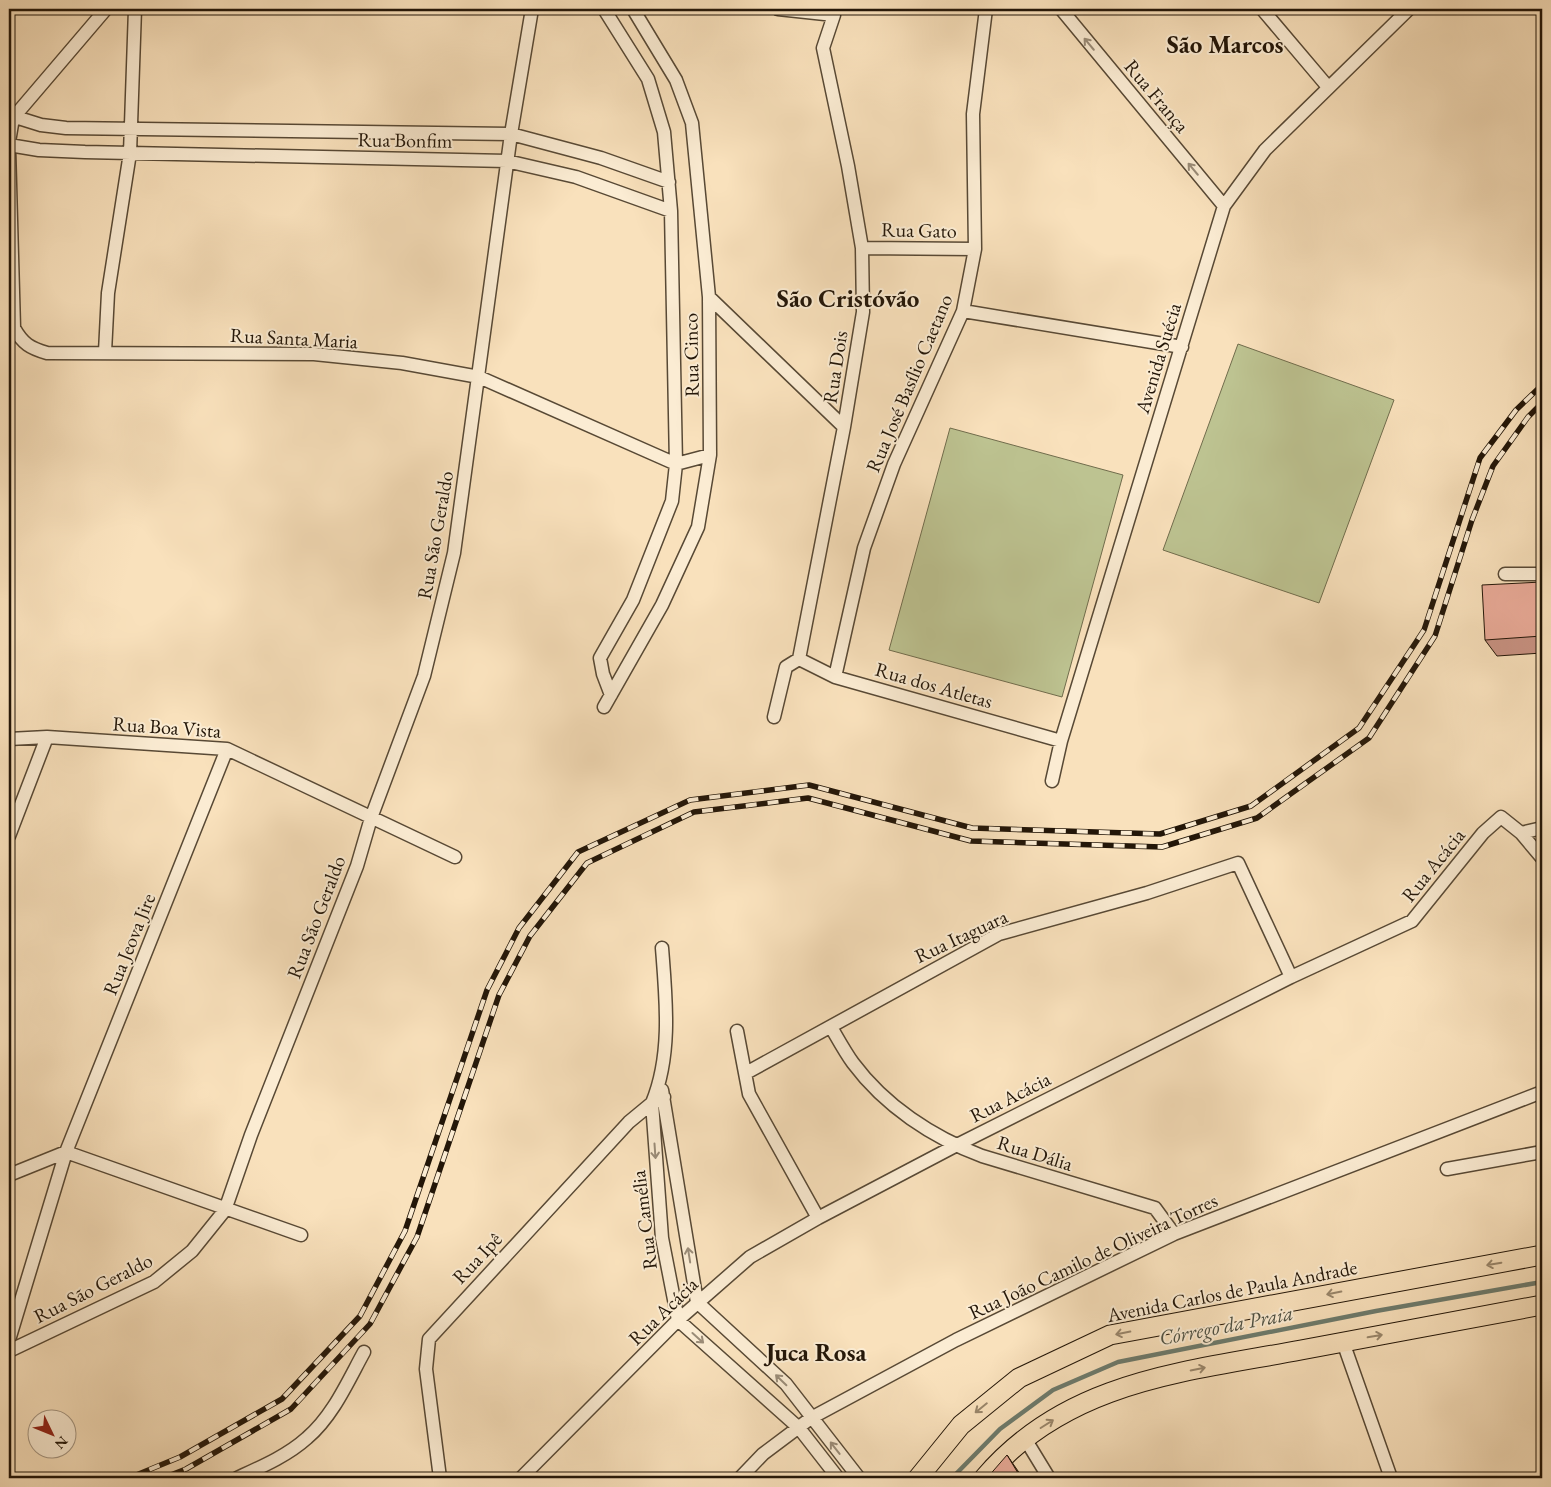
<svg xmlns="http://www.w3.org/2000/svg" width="1551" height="1487" font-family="'EB Garamond',serif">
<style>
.green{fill:#bdc391;stroke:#706c4c}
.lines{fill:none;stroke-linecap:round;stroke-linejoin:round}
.stream{stroke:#6d7b6d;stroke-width:4.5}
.street-casing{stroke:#584935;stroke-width:15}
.primary-casing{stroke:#231608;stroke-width:21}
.street{stroke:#fbecd3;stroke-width:12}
.primary{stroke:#f9e1bc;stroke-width:19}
.rail-casing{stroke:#231608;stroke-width:5.5}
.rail{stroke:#fbecd3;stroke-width:4;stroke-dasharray:11;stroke-linecap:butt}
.wall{fill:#c99384;stroke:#231608}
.shaded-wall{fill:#a4786b;stroke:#231608}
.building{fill:#eaab99;stroke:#231608}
.oneway{stroke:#9a8c78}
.oneway2{stroke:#99866b}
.labels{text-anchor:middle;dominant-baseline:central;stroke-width:4;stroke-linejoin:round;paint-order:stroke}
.street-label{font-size:20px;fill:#231608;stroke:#fbecd3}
.water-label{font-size:21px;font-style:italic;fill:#4e5143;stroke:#fbecd3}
.district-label{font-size:25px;font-weight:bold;fill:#231608;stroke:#fbecd3}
</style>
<rect width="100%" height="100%" fill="#f9e1bc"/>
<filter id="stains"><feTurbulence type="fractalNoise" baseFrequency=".004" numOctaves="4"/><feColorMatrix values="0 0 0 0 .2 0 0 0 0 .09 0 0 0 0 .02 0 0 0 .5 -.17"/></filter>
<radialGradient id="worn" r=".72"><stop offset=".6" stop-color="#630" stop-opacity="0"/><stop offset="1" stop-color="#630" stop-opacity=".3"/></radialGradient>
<path class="green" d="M 1238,344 L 1394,400 L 1319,603 L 1163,550 Z
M 950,428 L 1123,475 L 1062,697 L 889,650 Z"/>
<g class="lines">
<path class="stream" d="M 952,1478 L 1000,1429 L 1053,1390 L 1118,1362 L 1376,1311 L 1542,1282"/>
<defs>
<path id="street" d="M 604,9 L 648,79 L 664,132 L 671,211 L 676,464 L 672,501 L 633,600 L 600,658 L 603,674 L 611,695
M 778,9 L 834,15
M 1061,9 L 1224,206
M 1262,9 L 1328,87
M 9,115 L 41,125 L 66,128 L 511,134 L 601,158 L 669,182
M 9,142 L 13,118 L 106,9
M 9,145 L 39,150 L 85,152 L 507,161 L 576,177 L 671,211
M 9,148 L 14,328 C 23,344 30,348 47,353 L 314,354 L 402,363 L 479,377 L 676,464 L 710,455
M 862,248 L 975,249
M 709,297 L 844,427
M 963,311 L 1182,347
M 105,352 L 108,293 L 130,153 L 135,9
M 1505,574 L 1542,574
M 799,659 L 835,677 L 1061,741
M 835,677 L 864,548 L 894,464 L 963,311 L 975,249 L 973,114 L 986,9
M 604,707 L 662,605 L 698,527 L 710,455 L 709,297 L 692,123 L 676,80 L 633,9
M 774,717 L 786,667 L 799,659 L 844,427 L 863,312 L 862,248 L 848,166 L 823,48 L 834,15
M 9,739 L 47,737
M 1052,781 L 1061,741 L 1224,206 L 1265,150 L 1409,9
M 1521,833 L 1542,858
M 9,836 L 47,737 L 227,749 L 455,857
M 662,948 C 666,999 672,1055 652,1103 L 662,1238 L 678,1320 L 799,1428 L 838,1478
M 831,1027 C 838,1039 845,1052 853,1063 C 885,1106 932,1137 982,1156 L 1155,1208 L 1174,1234
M 737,1031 L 749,1094 L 818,1218
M 746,1073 L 999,934 L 1147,893 L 1238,863 L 1291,977
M 662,1090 L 697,1302 L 786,1384 L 859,1478
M 1447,1169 L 1542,1152
M 9,1175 L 66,1152 L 227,749
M 9,1340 L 66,1152 L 301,1235
M 1343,1342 L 1391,1478
M 9,1351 L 154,1282 L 192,1251 L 225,1210 L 251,1135 L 357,866 L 371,818 L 424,676 L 454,553 L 511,134 L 532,9
M 1024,1437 L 1049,1478
M 237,1478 C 261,1467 287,1456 307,1438 C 333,1416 348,1381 364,1352
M 440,1478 L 426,1369 L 429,1339 L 629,1122 L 652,1103 L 664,1097
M 521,1478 L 678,1320 L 750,1257 L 818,1218 L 955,1146 L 1291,977 L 1412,921 L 1483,833 L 1501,817 L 1521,833 L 1542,828
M 740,1478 L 763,1454 L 811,1418 L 956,1340 L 1174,1234 L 1542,1092"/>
<path id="primary" d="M 918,1478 L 961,1425 L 1019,1378 L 1110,1335 L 1542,1255
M 984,1478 C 1066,1381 1184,1372 1301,1350 C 1381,1335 1462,1320 1542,1305"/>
</defs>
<use href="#street" class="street-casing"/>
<use href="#primary" class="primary-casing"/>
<use href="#street" class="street"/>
<use href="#primary" class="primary"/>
<defs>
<path id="rail" d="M 129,1478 L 180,1457 L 282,1399 L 360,1316 L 405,1231 L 487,990 L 519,928 L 578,852 L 690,800 L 809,785 L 972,828 L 1160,834 L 1251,806 L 1359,728 L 1424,630 L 1480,458 L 1516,410 L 1542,385
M 163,1478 L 186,1469 L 291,1409 L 370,1324 L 417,1237 L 499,995 L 530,936 L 587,863 L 694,812 L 808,798 L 971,841 L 1162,847 L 1257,818 L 1369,738 L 1435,636 L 1472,520 L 1493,466 L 1528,417 L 1542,403"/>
</defs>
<use href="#rail" class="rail-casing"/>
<use href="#rail" class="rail"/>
</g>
<path class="wall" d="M 1542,582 L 1542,653 L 1497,656 L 1485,640 Z"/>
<path class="shaded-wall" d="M 1007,1455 L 1018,1471 L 1023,1478 L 1021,1478 Z"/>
<path class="building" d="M 1542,582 L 1542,636 L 1485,640 L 1482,585 Z
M 1007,1455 L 1021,1478 L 987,1478 Z"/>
<defs><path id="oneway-shaft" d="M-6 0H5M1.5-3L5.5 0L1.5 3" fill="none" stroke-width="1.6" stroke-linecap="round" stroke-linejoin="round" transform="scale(1.25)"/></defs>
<g class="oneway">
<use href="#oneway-shaft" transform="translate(1089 44) rotate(-130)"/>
<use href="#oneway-shaft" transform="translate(1193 169) rotate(-130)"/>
<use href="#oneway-shaft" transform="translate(655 1151) rotate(86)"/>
<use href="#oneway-shaft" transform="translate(689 1255) rotate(-99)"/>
<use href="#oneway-shaft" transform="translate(698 1338) rotate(42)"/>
<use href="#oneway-shaft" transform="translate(781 1380) rotate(-136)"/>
<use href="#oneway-shaft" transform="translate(835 1448) rotate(-128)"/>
</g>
<g class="oneway2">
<use href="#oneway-shaft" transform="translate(1494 1264) rotate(170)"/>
<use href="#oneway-shaft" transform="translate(1334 1293) rotate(169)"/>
<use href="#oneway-shaft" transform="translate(1123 1333) rotate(169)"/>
<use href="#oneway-shaft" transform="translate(1375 1336) rotate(-10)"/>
<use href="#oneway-shaft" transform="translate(1198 1369) rotate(-11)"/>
<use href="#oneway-shaft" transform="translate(981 1408) rotate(141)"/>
<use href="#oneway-shaft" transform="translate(1047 1424) rotate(-32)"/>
</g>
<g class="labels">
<g class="street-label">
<text transform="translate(1157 96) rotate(50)">Rua França</text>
<text transform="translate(405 140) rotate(1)">Rua Bonfim</text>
<text transform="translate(919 230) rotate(1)">Rua Gato</text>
<text transform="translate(294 338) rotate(3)">Rua Santa Maria</text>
<text transform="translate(691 355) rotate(-91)">Rua Cinco</text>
<text transform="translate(1158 358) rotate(-73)">Avenida Suécia</text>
<text transform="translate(835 367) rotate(-81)">Rua Dois</text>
<text transform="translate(909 383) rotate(-67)">Rua José Basílio Caetano</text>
<text transform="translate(435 535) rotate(-80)">Rua São Geraldo</text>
<text transform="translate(934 685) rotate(16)">Rua dos Atletas</text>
<text transform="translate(167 727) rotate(4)">Rua Boa Vista</text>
<text transform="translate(1433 865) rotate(-51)">Rua Acácia</text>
<text transform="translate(316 917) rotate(-69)">Rua São Geraldo</text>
<text transform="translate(961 936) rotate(-25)">Rua Itaguara</text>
<text transform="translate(129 944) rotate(-68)">Rua Jeova Jire</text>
<text transform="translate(1010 1097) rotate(-27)">Rua Acácia</text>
<text transform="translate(1035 1153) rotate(17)">Rua Dália</text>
<text transform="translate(644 1220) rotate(-97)">Rua Camélia</text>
<text transform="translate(1093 1256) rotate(-25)">Rua João Camilo de Oliveira Torres</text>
<text transform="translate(477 1258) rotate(-47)">Rua Ipê</text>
<text transform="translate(93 1288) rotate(-27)">Rua São Geraldo</text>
<text transform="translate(1232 1291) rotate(-11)">Avenida Carlos de Paula Andrade</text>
<text transform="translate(663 1311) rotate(-44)">Rua Acácia</text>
</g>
<g class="water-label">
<text transform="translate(1226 1325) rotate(-11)">Córrego da Praia</text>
</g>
<g class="district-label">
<text x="1225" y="44">São Marcos</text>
<text x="848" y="298">São Cristóvão</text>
<text x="816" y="1352">Juca Rosa</text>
</g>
</g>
<rect width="1551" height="1487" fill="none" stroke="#f9e1bc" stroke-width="30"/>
<rect x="10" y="10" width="1531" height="1467" fill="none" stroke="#231608" stroke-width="2.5"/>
<rect x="15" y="15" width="1521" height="1457" fill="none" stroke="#231608"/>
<g transform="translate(52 1434) rotate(133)"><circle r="24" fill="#fbecd3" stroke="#a59682"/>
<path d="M0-4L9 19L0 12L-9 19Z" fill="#8f2418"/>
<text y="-8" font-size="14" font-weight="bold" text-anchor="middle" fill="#231608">N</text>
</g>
<rect width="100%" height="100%" filter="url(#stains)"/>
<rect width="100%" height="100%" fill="url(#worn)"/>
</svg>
